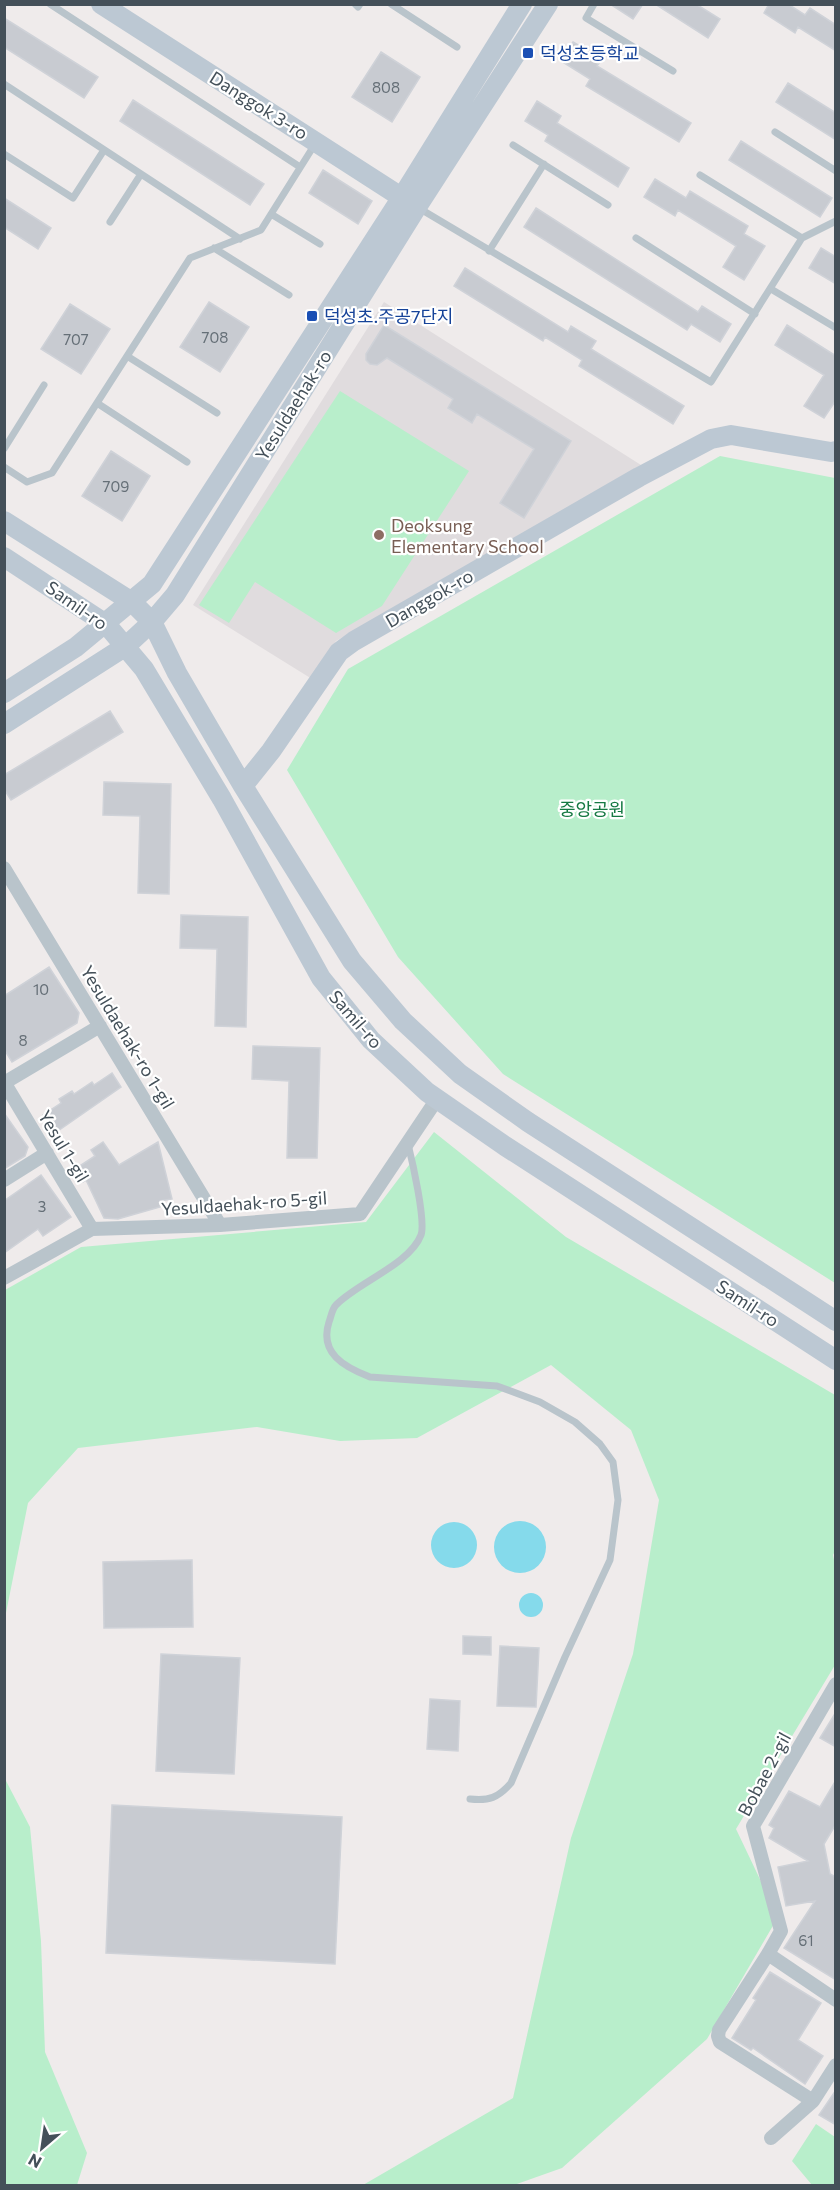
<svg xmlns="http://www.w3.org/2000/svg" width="840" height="2190" font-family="Commissioner,'Noto Sans KR',sans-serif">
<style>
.education{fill:#e0dcde}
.green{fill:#b8eecb}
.water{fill:#85daeb}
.building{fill:#c8cbd1;stroke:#cfd2d8;stroke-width:1.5}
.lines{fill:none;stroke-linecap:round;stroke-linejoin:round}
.lane{stroke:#b9c4cb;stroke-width:7}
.street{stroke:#b9c4cb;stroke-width:14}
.secondary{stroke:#bcc8d3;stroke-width:20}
.transit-dot{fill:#1a4fb4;stroke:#fff;stroke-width:2}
.education-dot{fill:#8d6e63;stroke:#fff;stroke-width:2}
.labels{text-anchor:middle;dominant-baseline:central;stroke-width:4.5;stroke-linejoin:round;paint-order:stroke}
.number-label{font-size:15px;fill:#656f77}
.transit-label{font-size:18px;fill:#164399;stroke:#fff;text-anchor:start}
.street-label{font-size:18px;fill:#445059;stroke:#fff}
.education-label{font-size:18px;fill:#785e54;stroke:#fff;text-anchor:start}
.park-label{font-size:18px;fill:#167943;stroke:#fff}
</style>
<rect width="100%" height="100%" fill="#efebeb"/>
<path class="education" d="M 384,302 L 641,465 L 336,641 L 312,679 L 193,605 Z"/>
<path class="green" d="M 340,391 L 469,471 L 382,606 L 336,633 L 255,582 L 229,623 L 199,605 Z
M 720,456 L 835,478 L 835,1283 L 503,1074 L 398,957 L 287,770 L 348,669 Z
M 434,1132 L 566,1237 L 835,1395 L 836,1549 L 833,1555 L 836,1570 L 835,1665 L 736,1829 L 778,1917 L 707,2039 L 562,2168 L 514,2185 L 363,2185 L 513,2098 L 571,1838 L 633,1654 L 659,1500 L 631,1430 L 551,1365 L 417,1438 L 340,1441 L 257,1427 L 78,1448 L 28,1503 L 5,1618 L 5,1290 L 81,1247 L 366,1222 Z
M 4,1777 L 30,1827 L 41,1941 L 45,2052 L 87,2153 L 77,2185 L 5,2185 Z
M 816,2124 L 835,2137 L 835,2185 L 812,2185 L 792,2161 Z"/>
<path class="water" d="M494 1547a26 26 0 1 1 52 0a26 26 0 1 1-52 0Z
M431 1545a23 23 0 1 1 46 0a23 23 0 1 1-46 0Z
M519 1605a12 12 0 1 1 24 0a12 12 0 1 1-24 0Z"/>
<path class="building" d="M 610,4 L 643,4 L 633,19 Z
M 655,4 L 696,4 L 720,19 L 708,38 Z
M 769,4 L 788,4 L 805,15 L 810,8 L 836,25 L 836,51 L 798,27 L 795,33 L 764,13 Z
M 4,18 L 98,77 L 84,98 L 4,47 Z
M 573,42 L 602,59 L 597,66 L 691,123 L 679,142 L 586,86 L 590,79 L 561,61 Z
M 381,52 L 420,77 L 392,122 L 352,97 Z
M 788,83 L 836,113 L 836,140 L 776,102 Z
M 133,100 L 264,184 L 250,205 L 120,121 Z
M 537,101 L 561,116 L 557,123 L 629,168 L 618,187 L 545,141 L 548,135 L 525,121 Z
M 741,141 L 832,198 L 820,217 L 729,160 Z
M 323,170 L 372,201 L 358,224 L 309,193 Z
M 655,179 L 686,198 L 690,191 L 748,226 L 744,234 L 765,246 L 744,280 L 723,267 L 736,246 L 678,210 L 675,216 L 644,197 Z
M 4,198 L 51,228 L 38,249 L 4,227 Z
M 536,208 L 698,312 L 702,306 L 731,324 L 720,342 L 691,324 L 687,330 L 524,227 Z
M 821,248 L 836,257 L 836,284 L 809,268 Z
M 465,268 L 568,332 L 571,326 L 596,341 L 591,349 L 684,406 L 673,424 L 579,366 L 582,360 L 545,337 L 543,341 L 454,286 Z
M 209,302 L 249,327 L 220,372 L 180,347 Z
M 70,304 L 110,329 L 81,374 L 41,349 Z
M 384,325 L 571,441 L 524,518 L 500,503 L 534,449 L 477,414 L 472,423 L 448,408 L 453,399 L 387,358 L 377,365 L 370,364 L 366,360 L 366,354 Z
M 787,325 L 836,356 L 836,400 L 824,418 L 804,406 L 824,375 L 775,345 Z
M 111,451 L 150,476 L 122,521 L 82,496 Z
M 110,711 L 123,732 L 11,800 L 4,789 L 4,775 Z
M 104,782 L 171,784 L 169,894 L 138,893 L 140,816 L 103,815 Z
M 181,915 L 248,917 L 246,1027 L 215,1026 L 217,949 L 180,948 Z
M 49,967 L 79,1013 L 77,1023 L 12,1062 L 4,1049 L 4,996 Z
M 253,1046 L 320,1048 L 317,1158 L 287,1158 L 289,1081 L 252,1079 Z
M 112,1073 L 121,1087 L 55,1133 L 43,1115 L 61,1103 L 59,1099 L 72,1091 L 74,1094 L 92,1082 L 94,1085 Z
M 4,1113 L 28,1147 L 25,1156 L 4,1169 Z
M 103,1142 L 119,1165 L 158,1142 L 172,1199 L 160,1201 L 160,1207 L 118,1219 L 104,1218 L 86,1180 L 83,1182 L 75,1169 L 95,1156 L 91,1150 Z
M 41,1175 L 71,1217 L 43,1236 L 38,1229 L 4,1253 L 4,1201 Z
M 192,1560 L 193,1627 L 104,1628 L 103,1562 Z
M 463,1636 L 491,1637 L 491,1655 L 463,1654 Z
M 500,1646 L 539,1648 L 536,1707 L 497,1706 Z
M 161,1654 L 240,1658 L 234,1774 L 156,1771 Z
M 430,1699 L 460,1701 L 458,1751 L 427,1749 Z
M 836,1712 L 836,1747 L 820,1738 Z
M 836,1780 L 836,1824 L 824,1844 L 830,1874 L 836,1877 L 836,1980 L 784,1948 L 815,1901 L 786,1906 L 778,1867 L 808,1861 L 769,1838 L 774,1828 L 769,1825 L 789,1791 L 820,1807 Z
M 112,1805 L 342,1817 L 335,1964 L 106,1953 Z
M 770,1972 L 821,2003 L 798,2040 L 823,2056 L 805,2084 L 753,2048 L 751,2050 L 732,2038 L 756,2000 L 753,1998 Z
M 836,2090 L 836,2125 L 819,2115 Z"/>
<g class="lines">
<path class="lane" d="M 50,4 L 300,167
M 355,4 L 358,7 L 360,4
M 391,4 L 457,47
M 594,4 L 586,18 L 673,71
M 4,84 L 240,239
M 775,132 L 836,171
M 513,145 L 608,205
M 4,154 L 73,198 L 104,150
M 700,175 L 802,238
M 417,207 L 711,382 L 802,238 L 836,221
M 271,214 L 320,244
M 110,222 L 141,174
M 636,238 L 755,314
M 214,248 L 289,295
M 489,251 L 544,164
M 771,289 L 836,328
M 127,356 L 217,413
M 97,403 L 187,462
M 4,449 L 44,385
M 4,467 L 27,482 L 52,473 L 190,258 L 261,230 L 315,144
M 408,1144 C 412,1160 426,1221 421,1235 C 410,1264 357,1283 336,1305 C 332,1309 331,1317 329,1322 C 319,1353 344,1367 370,1377 L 497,1386 L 540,1402 L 575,1422 L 600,1444 L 613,1462 L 618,1500 L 610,1560 L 565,1657 L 511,1783 C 498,1798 489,1801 470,1799"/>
<path class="street" d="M 4,868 L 220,1225
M 4,1082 L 92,1229
M 4,1083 L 100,1026
M 4,1180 L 47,1153
M 4,1278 L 92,1229 L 220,1225 L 360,1214 L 437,1099
M 836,1684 L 753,1826 L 781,1931 L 768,1954 L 836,2000
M 768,1954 L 719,2030 L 718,2036 L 720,2042 L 813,2101 L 836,2065
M 771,2138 L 813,2101"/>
<path class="secondary" d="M 101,4 L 412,204
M 4,521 L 132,602 L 152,622 L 177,673 L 243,786 L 352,961 L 403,1021 L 460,1074 L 528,1122 L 836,1321
M 4,557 L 106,624 L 144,669 L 222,799 L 321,978 L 371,1040 L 427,1092 L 505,1146 L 836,1360
M 4,693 L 76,647 L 152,584 L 402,197 L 522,4
M 4,724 L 126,646 L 152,622 L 175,595 L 417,207 L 548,4
M 243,786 L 271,751 L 339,652 L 354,641 L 639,477 L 711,439 L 731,435 L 831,452 L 836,451"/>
</g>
<g class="transit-dot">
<rect x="522" y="47" width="12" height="12" rx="3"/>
<rect x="306" y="310" width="12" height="12" rx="3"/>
</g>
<circle class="education-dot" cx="379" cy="535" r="6"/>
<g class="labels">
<g class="number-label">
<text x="386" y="87">808</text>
<text x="215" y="337">708</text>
<text x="76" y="339">707</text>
<text x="116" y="486">709</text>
<text x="41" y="989">10</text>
<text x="23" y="1040">8</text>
<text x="42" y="1206">3</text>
<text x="806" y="1940">61</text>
</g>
<g class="transit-label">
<text x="540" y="53">덕성초등학교</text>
<text x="324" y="316">덕성초.주공7단지</text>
</g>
<g class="street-label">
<text transform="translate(259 105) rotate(32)">Danggok 3-ro</text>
<text transform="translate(293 405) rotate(-58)">Yesuldaehak-ro</text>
<text transform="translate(429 598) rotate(-30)">Danggok-ro</text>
<text transform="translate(77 605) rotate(35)">Samil-ro</text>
<text transform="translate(356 1019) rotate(49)">Samil-ro</text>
<text transform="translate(128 1037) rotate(59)">Yesuldaehak-ro 1-gil</text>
<text transform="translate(64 1146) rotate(59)">Yesul 1-gil</text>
<text transform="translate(244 1203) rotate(-4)">Yesuldaehak-ro 5-gil</text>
<text transform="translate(748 1303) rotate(33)">Samil-ro</text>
<text transform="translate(764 1774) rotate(-62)">Bobae 2-gil</text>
</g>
<g class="education-label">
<text x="391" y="525">Deoksung<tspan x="391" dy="21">Elementary School</tspan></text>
</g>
<g class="park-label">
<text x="592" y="809">중앙공원</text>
</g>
</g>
<rect width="840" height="2190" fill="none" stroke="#445059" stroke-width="12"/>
<g transform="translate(42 2148) rotate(209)" stroke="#ffffff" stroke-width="4.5" paint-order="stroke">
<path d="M0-4.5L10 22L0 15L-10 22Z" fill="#445059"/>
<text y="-9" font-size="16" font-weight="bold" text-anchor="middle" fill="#445059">N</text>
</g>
</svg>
